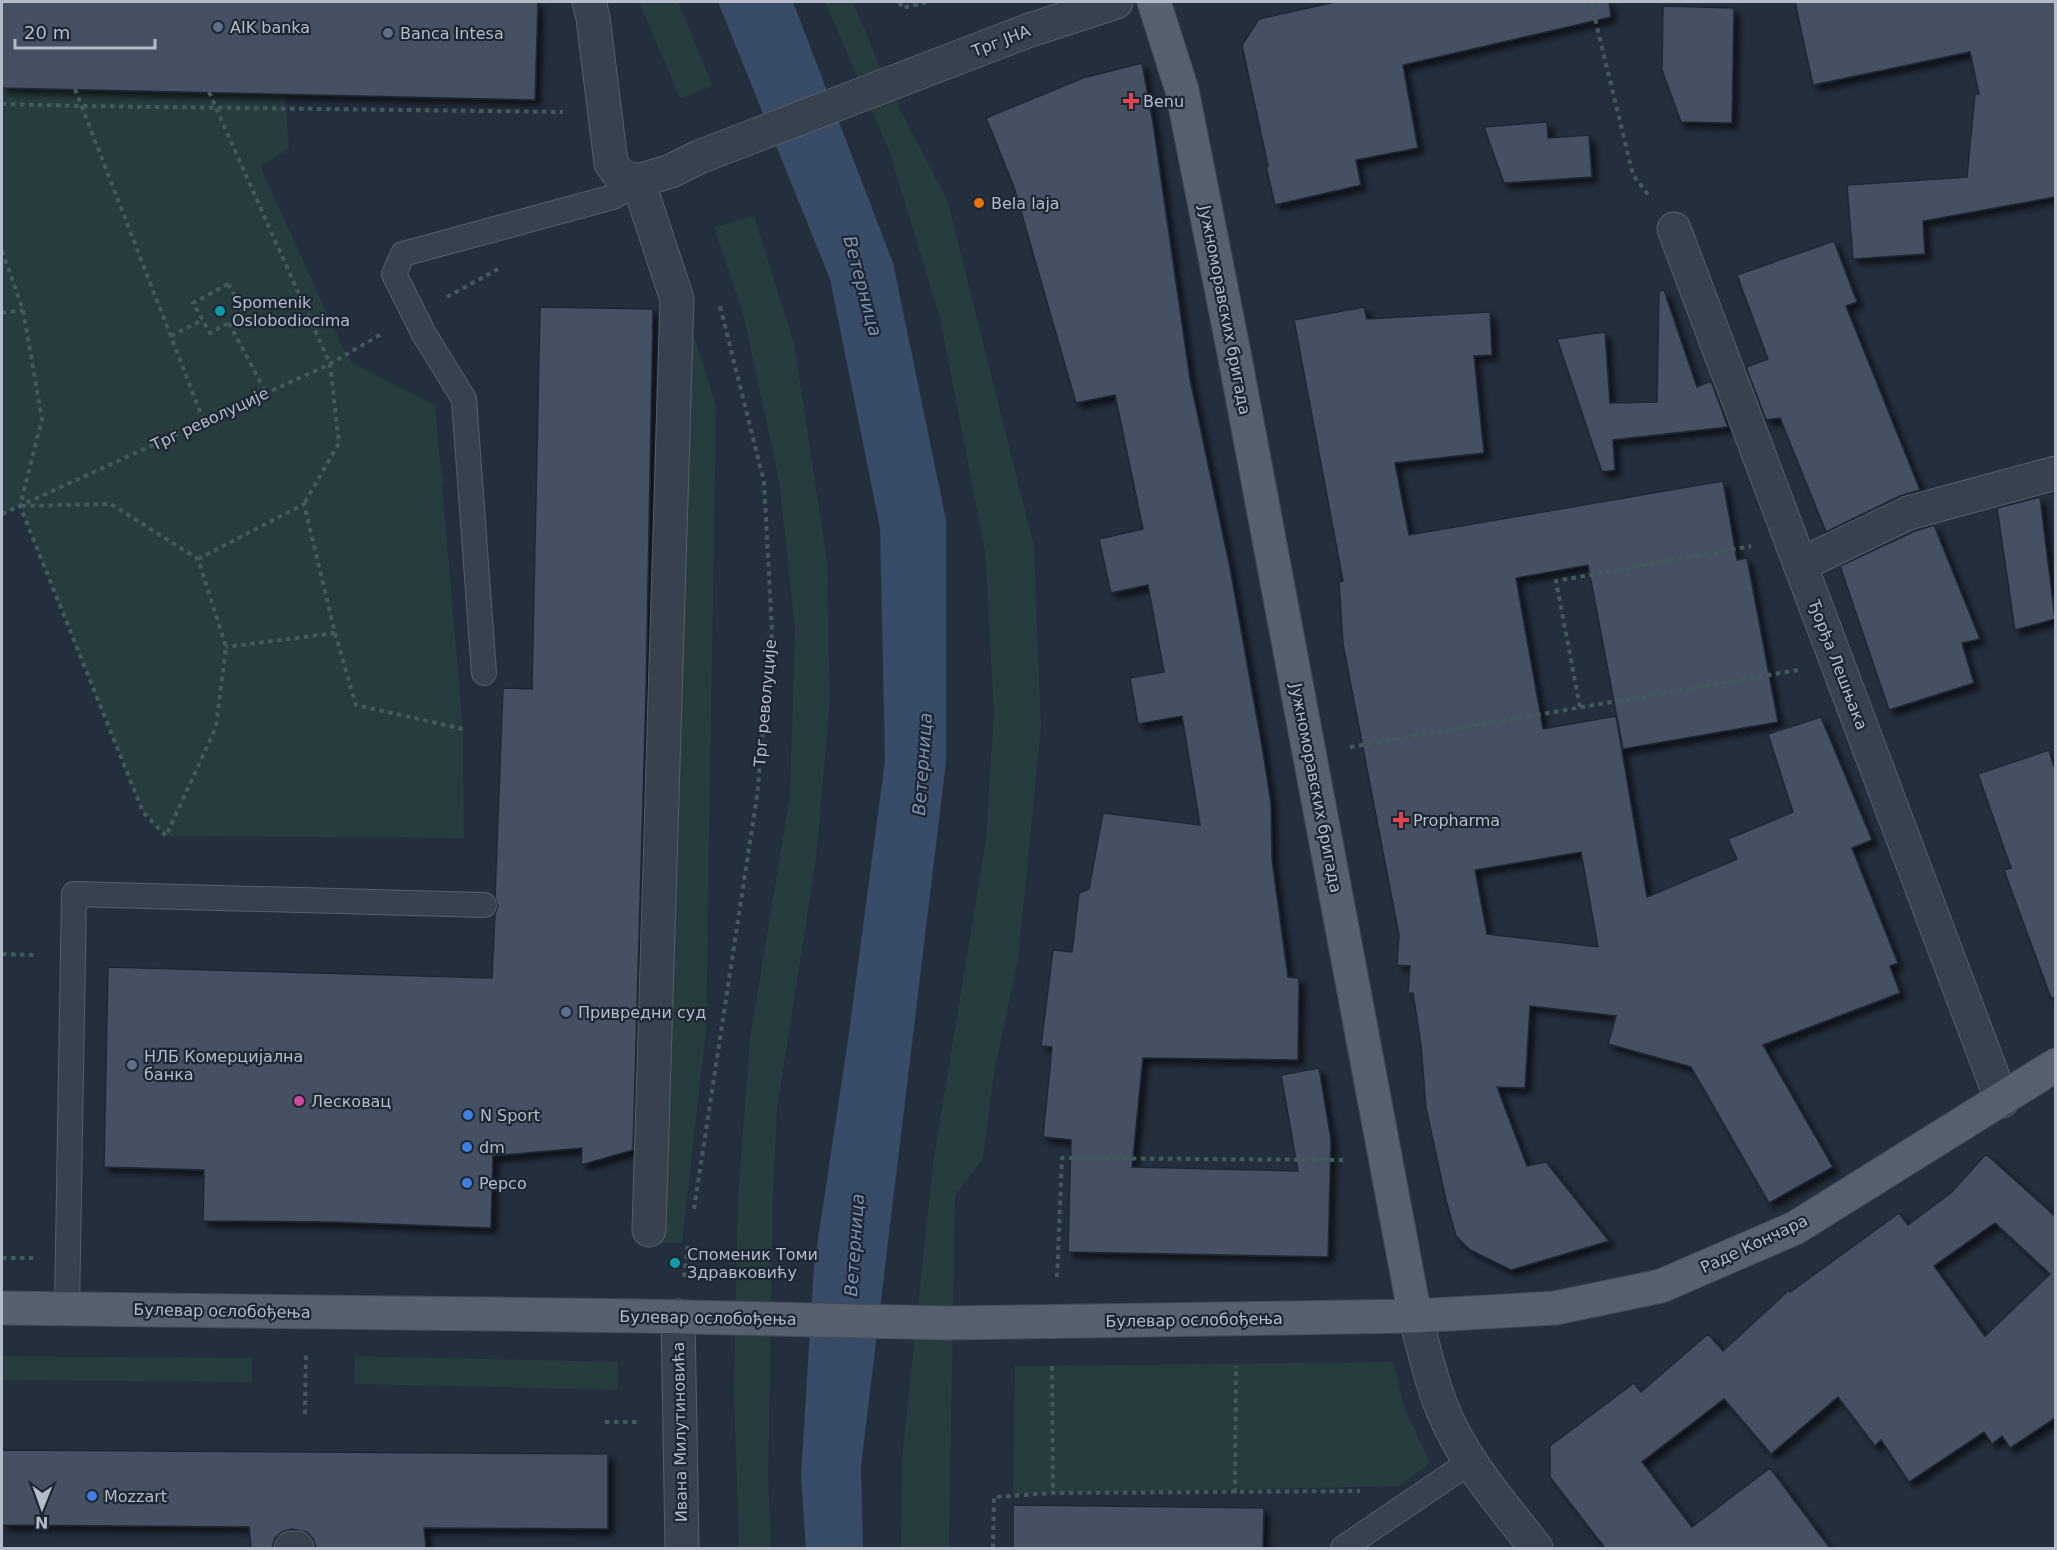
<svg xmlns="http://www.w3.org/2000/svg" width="2057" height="1550" font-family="'DejaVu Sans',sans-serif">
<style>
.green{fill:#263c3f}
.water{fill:#394c67}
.building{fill:#455162;stroke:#1f2835;stroke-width:1.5;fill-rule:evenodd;filter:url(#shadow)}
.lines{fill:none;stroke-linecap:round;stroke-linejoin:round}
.service-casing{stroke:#565f6c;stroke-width:26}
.pedestrian-casing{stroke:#565f6c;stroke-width:35}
.minor-casing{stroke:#565f6c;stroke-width:35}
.tertiary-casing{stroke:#565f6c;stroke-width:35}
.primary-casing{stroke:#414a57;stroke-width:35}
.path{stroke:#44595c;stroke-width:4;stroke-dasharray:4.5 4.5;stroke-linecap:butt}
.service{stroke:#38414e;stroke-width:24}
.pedestrian{stroke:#38414e;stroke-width:33}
.minor{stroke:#38414e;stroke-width:33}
.tertiary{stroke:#38414e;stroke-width:33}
.primary{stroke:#56606e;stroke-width:33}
.service-dot{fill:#5c6f8a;stroke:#1d2633;stroke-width:2}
.health-dot{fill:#e0444e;stroke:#1d2633;stroke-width:2}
.food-dot{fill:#e8710a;stroke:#1d2633;stroke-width:2}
.culture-dot{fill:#0f9aa8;stroke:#1d2633;stroke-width:2}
.hotel-dot{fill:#d1479c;stroke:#1d2633;stroke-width:2}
.shop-dot{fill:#3f7fe0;stroke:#1d2633;stroke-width:2}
.labels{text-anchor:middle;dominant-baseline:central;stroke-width:4.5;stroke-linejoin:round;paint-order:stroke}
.poi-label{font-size:16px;fill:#b4bcc9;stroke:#1d2633;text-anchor:start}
.street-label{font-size:16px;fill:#b4bcc9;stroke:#1d2633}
.water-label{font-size:18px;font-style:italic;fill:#7c92b1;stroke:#1d2633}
</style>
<defs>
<filter id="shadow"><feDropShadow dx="5.5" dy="5.5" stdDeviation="3" flood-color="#0009"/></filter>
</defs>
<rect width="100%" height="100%" fill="#242f3e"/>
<path class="green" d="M 639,2 L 678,2 L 713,86 L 680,98 Z
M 825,2 L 853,2 L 887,84 L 948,202 L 1034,547 L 1041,728 L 1018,960 L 994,1073 L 983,1159 L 955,1195 L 949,1548 L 901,1548 L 902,1459 L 933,1163 L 986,839 L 994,712 L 985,551 L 940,318 L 889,150 Z
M 2,88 L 285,93 L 289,149 L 260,166 L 343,348 L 352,363 L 435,405 L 441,470 L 444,482 L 442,484 L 463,729 L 464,838 L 166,836 L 143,812 L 20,506 L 2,514 Z
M 754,216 L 794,343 L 827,560 L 830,700 L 816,859 L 777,1109 L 773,1197 L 768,1478 L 771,1548 L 739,1548 L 734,1391 L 738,1197 L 750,1038 L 790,795 L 795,629 L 779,480 L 743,313 L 714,227 Z
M 683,301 L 716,406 L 706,1031 L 682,1243 L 658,1243 Z
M 2,1356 L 252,1358 L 252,1382 L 2,1380 Z
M 355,1356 L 618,1362 L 618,1390 L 354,1384 Z
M 1393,1362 L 1405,1410 L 1430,1463 L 1399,1486 L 1013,1494 L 1015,1366 Z"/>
<path class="water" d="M 718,2 L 793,2 L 893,263 L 946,520 L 946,762 L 861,1466 L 863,1548 L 806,1548 L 801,1476 L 814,1266 L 848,1040 L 885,761 L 880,528 L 830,279 Z"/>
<path class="building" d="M 2,2 L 538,2 L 535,100 L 2,88 Z
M 1335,2 L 1609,2 L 1611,17 L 1403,65 L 1418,148 L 1356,160 L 1361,185 L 1275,205 L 1266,166 L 1268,166 L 1242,45 L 1259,19 Z
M 1795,2 L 2055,2 L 2055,197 L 1923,221 L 1925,254 L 1853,259 L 1847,185 L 1967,177 L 1975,94 L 1979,94 L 1970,52 L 1813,85 Z
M 1663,6 L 1734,8 L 1732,123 L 1681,122 L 1662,70 Z
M 1142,63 L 1153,123 L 1190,379 L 1230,568 L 1263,752 L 1271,804 L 1272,860 L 1288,977 L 1299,978 L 1298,1060 L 1143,1058 L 1132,1167 L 1298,1171 L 1281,1075 L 1319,1068 L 1331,1140 L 1328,1257 L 1068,1252 L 1071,1140 L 1043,1137 L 1052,1047 L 1041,1046 L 1053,950 L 1072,952 L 1079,893 L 1089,889 L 1103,813 L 1200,825 L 1182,716 L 1138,724 L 1130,678 L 1164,672 L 1148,585 L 1111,593 L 1099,539 L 1143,529 L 1115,395 L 1076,403 L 1014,187 L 986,118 L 1083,78 Z
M 1547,122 L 1548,138 L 1589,135 L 1592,177 L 1504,183 L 1484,127 Z
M 1834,241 L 1857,302 L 1846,306 L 1920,490 L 1900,496 L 1826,532 L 1780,418 L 1766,420 L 1746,367 L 1768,359 L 1737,275 Z
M 1664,290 L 1697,387 L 1711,381 L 1728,427 L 1613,440 L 1615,470 L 1602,472 L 1557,339 L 1605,332 L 1610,403 L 1657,402 L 1659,291 Z
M 540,307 L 653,309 L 646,693 L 633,1150 L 581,1165 L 582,1148 L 493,1156 L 491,1228 L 332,1222 L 203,1221 L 204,1170 L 104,1167 L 108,967 L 492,978 L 495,914 L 498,906 L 495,897 L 503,688 L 532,689 Z
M 1364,307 L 1367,319 L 1490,312 L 1492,355 L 1474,356 L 1484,453 L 1395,463 L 1409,535 L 1723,481 L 1737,560 L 1747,558 L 1778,722 L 1623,749 L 1588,565 L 1516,578 L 1543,729 L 1616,716 L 1647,897 L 1737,859 L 1728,839 L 1793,812 L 1768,734 L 1821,717 L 1872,840 L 1852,848 L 1898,963 L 1890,966 L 1900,993 L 1763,1045 L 1833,1167 L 1769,1203 L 1691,1067 L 1608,1044 L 1616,1016 L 1530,1006 L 1525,1088 L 1497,1087 L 1527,1166 L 1546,1162 L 1609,1241 L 1511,1270 L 1470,1250 L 1456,1236 L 1446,1200 L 1426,1108 L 1421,1045 L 1413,993 L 1408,993 L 1410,966 L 1397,965 L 1399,935 L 1343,644 L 1339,582 L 1343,581 L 1294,320 ZM 1581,852 L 1598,947 L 1487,934 L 1475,870 Z
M 2040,497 L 2055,619 L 2015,630 L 1997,508 Z
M 1934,525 L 1980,639 L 1962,643 L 1974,683 L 1889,710 L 1840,566 L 1915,531 Z
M 2049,750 L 2055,770 L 2055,997 L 2051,998 L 2004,870 L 2011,868 L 1978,774 Z
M 1986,1154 L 2055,1216 L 2055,1418 L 2010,1448 L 2002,1436 L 1992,1444 L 1984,1432 L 1909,1482 L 1881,1440 L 1875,1446 L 1838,1397 L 1771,1454 L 1724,1399 L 1642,1462 L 1692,1527 L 1770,1468 L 1830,1548 L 1605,1548 L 1550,1477 L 1550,1446 L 1634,1383 L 1641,1392 L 1708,1334 L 1723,1351 L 1789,1290 L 1790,1292 L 1899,1213 L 1908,1225 L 1952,1192 ZM 1995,1223 L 2050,1274 L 1985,1336 L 1934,1266 Z
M 2,1450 L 608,1454 L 608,1529 L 424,1528 L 426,1548 L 316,1548 L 313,1539 L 307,1532 L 291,1529 L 282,1532 L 275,1538 L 272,1548 L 251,1548 L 249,1527 L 2,1525 Z
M 1013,1505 L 1264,1508 L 1263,1548 L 1013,1548 Z"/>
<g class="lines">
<defs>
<path id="service" d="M 484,673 L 464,399 L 424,334 L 394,274 L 403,254 L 613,197 L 638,181
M 67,1309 L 74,894 L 484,905
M 1343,1548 L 1470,1462"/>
<path id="pedestrian" d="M 638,181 L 677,299 L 649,1230"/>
<path id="minor" d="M 1674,229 L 2002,1101
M 1800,565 L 1908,513 L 2056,473
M 678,1316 L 682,1548
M 291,1548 L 297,1548"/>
<path id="tertiary" d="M 589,2 L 593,18 L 611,163 L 620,176 L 638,181 L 671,171 L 699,157 L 1027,31 L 1116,2
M 1415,1316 C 1424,1347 1430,1379 1442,1408 C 1463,1461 1502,1504 1536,1548"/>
<path id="primary" d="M 1154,2 L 1182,90 L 1234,353 L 1415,1316
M 2,1308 L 642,1316 L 947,1323 L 1415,1316 L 1555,1308 L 1661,1286 L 1795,1228 L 2056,1065"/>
</defs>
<use href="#service" class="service-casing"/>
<use href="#pedestrian" class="pedestrian-casing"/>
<use href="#minor" class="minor-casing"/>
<use href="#tertiary" class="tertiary-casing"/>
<use href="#primary" class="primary-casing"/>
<path class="path" d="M 900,2 L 902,8 L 928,2
M 1591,2 L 1633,175 L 1650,197
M 75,89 L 204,422
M 209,92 L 330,364 L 339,443 L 304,504
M 2,104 L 82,106 L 563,112
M 2,251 L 23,310 L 42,419 L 20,506 L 143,812 L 166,836 L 216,727 L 226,647 L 198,559 L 111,504 L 20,506
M 228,284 L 245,314 L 210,333 L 193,303 Z
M 447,297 L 498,269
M 2,313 L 23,310
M 229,323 L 266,393
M 171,336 L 202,320
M 2,514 L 330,364 L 383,333
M 198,559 L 304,504 L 335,633 L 226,647
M 335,633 L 356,705 L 463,729
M 1580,707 L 1556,581 L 1751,546
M 1350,747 L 1798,670
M 2,954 L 36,955
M 694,1209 L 757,796 L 772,632 L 764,482 L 720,306
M 2,1258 L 33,1258
M 684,1277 L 688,1246
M 1057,1277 L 1062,1158 L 1343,1160
M 1052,1366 L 1053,1493
M 305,1414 L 306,1352
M 605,1422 L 640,1422
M 1235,1493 L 1236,1366
M 993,1548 L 994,1497 L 1053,1493 L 1360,1491"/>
<use href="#service" class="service"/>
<use href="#pedestrian" class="pedestrian"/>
<use href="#minor" class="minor"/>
<use href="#tertiary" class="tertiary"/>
<use href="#primary" class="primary"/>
</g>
<g class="service-dot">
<circle cx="218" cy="27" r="6"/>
<circle cx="388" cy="33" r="6"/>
<circle cx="566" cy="1012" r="6"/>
<circle cx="132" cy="1065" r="6"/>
</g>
<g class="health-dot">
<path d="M1128 92h6v6h6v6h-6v6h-6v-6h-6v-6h6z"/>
<path d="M1398 811h6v6h6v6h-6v6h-6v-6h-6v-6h6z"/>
</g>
<circle class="food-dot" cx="979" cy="203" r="6"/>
<g class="culture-dot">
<circle cx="220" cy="311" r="6"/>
<circle cx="675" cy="1263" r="6"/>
</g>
<circle class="hotel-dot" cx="299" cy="1101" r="6"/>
<g class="shop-dot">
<circle cx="468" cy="1115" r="6"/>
<circle cx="467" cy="1147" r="6"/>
<circle cx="467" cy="1183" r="6"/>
<circle cx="92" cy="1496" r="6"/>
</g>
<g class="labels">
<g class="poi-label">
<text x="230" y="27">AIK banka</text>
<text x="400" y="33">Banca Intesa</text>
<text x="1143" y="101">Benu</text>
<text x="991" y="203">Bela laja</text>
<text x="232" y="302">Spomenik<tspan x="232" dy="18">Oslobodiocima</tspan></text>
<text x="1413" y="820">Propharma</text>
<text x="578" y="1012">Привредни суд</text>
<text x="144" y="1056">НЛБ Комерцијална<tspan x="144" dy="18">банка</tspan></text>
<text x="311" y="1101">Лесковац</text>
<text x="480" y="1115">N Sport</text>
<text x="479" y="1147">dm</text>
<text x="479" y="1183">Pepco</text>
<text x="687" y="1254">Споменик Томи<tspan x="687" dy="18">Здравковићу</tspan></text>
<text x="104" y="1496">Mozzart</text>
</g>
<g class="street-label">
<text transform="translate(1001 41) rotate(-21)">Трг ЈНА</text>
<text transform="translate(1225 310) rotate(79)">Јужноморавских бригада</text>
<text transform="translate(210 419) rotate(-25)">Трг револуције</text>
<text transform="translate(1838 665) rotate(69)">Ђорђа Лешњака</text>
<text transform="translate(765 703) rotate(-85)">Трг револуције</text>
<text transform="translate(1316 788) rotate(79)">Јужноморавских бригада</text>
<text transform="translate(1754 1244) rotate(-25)">Раде Кончара</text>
<text transform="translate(222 1311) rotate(1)">Булевар ослобођења</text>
<text transform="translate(708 1318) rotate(1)">Булевар ослобођења</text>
<text transform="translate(1194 1320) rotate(-1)">Булевар ослобођења</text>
<text transform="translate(680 1432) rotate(-91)">Ивана Милутиновића</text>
</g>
<g class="water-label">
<text transform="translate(863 286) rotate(75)">Ветерница</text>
<text transform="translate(922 764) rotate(-86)">Ветерница</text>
<text transform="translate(854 1245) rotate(-86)">Ветерница</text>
</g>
</g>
<rect width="2057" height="1550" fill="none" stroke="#b4bcc9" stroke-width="6"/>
<g transform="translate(42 1508) rotate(181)" stroke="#1d2633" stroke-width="4.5" paint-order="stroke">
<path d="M0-4.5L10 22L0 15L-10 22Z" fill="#b4bcc9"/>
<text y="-9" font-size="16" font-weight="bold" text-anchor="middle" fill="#b4bcc9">N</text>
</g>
<path d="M15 39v9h140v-9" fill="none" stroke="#b4bcc9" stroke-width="3"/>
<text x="24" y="39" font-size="18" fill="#b4bcc9" stroke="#1d2633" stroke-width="4.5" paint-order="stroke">20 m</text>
</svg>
